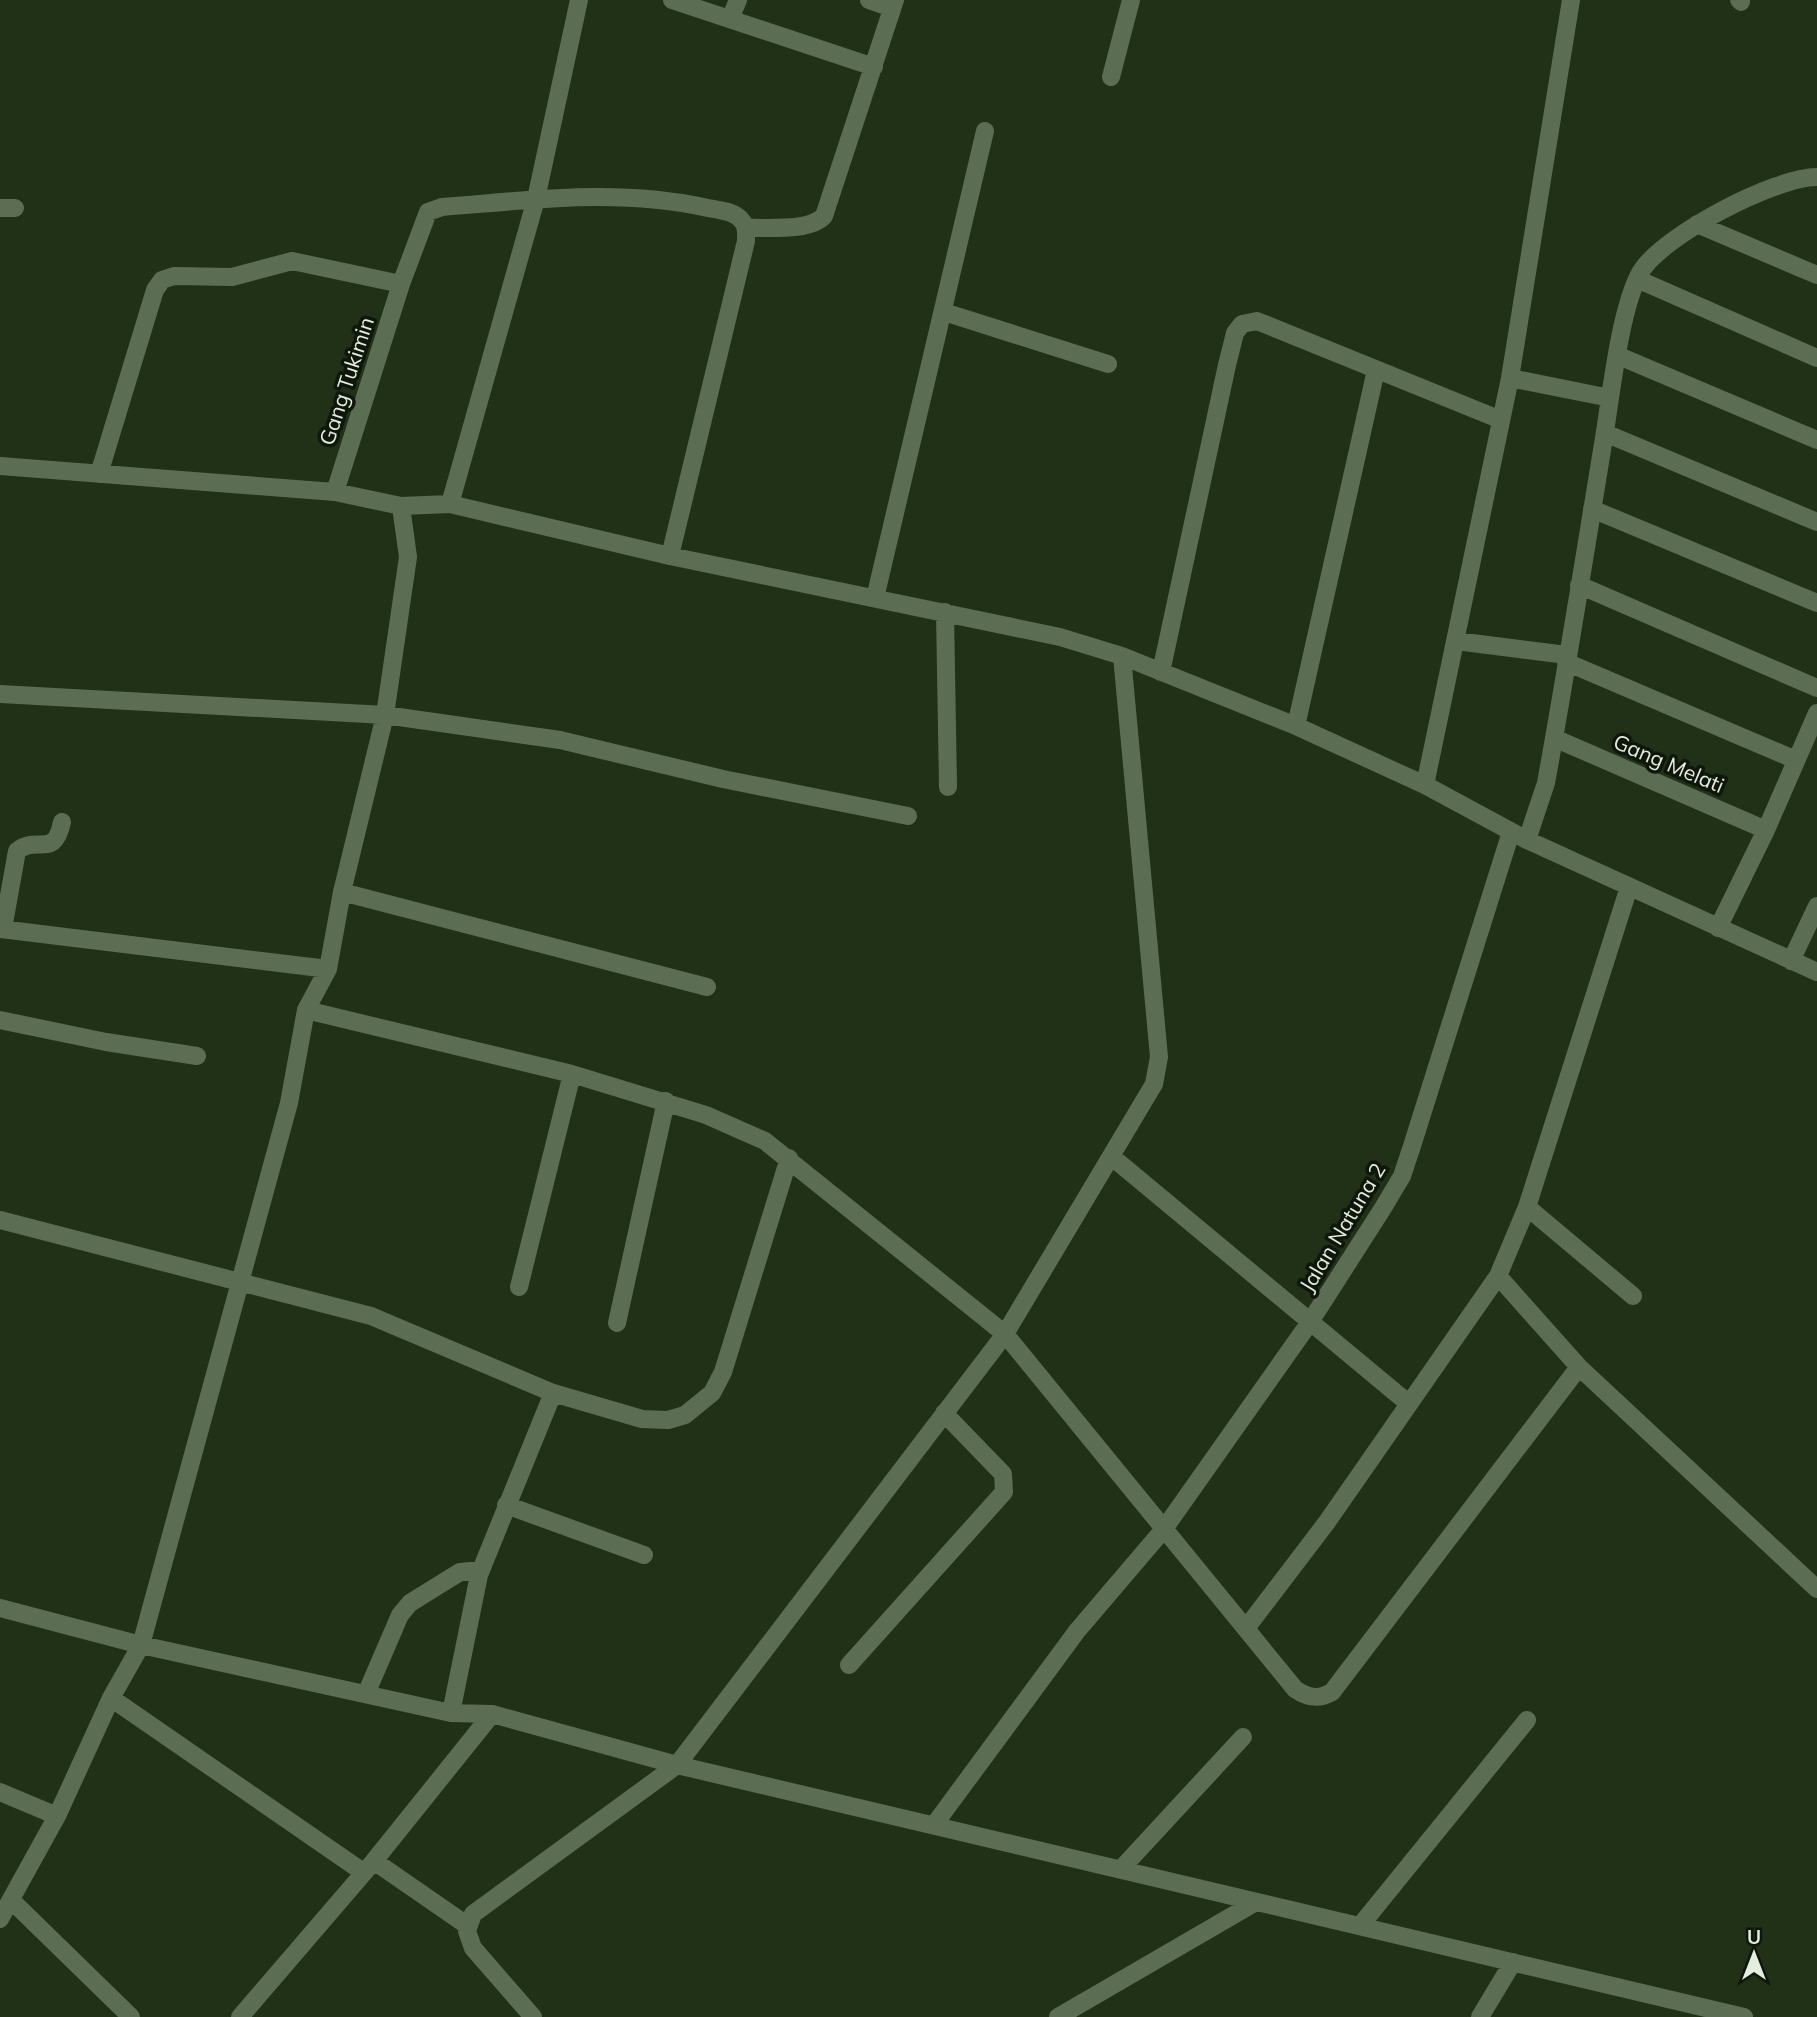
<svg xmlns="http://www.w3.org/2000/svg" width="1817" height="2017" font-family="Mulish,sans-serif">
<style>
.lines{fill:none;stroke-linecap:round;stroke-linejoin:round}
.minor{stroke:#5b6e53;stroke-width:18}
.labels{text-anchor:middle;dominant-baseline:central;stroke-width:7;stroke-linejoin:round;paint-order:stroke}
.street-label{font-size:21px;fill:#e3eede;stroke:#0f160b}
</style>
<rect width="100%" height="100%" fill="#203118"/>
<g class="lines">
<path class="minor" d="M 672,0 L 874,67
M 869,0 L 892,8
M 1739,0 L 1741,2
M 730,19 L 738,0
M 1111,77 L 1131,0
M 0,208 L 15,208
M 1697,224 L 1817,275
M 746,228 C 767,227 809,232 824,216 L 895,0
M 1637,279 L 1817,358
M 944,312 L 1108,364
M 1619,356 L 1817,440
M 1510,378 L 1610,398
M 1605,433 L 1817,522
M 0,466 L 335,492 L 401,506 L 450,504 L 670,556 L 1060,637 L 1122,656 L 1296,726 L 1425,785 L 1527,840 L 1817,972
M 99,474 L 155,290 L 162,280 L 174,276 L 232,277 L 292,261 L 401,284
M 335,492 L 401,284 L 428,212 L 442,207 C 532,200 619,188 708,208 C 719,210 735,211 742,221 C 747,226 746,234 746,241 L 670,556
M 450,504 L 536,199 L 579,0
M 1592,509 L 1817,603
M 1579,585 L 1817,688
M 875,598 L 985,131
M 945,612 L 948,787
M 1456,641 L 1567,655
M 1566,662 L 1796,760
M 1161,672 L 1227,365 L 1235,333 L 1242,324 L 1257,321 L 1501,420
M 0,694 L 385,715 L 560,740 L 723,779 L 908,816
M 1296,726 L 1376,370
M 1554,738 L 1766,830
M 1425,785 L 1510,378 L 1571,0
M 1527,840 L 1546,783 C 1567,668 1585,553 1604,438 C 1611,395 1620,309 1640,273 C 1661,236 1775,177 1817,177
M 342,892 L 707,987
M 1718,928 L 1766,830 L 1817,713
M 0,929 L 328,969
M 3,929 L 17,851 C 38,834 54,860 62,822
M 1791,961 L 1817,906
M 306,1010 L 572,1074 L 706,1115 L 765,1141 L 1005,1334 L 1295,1689 C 1308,1698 1319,1700 1332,1692 L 1579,1367
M 0,1020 L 106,1042 L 197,1056
M 1112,1157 L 1408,1403
M 1527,1207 L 1633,1296
M 0,1220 L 371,1316 L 553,1393 L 642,1419 L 668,1420 L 685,1415 L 712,1393 L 723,1372 L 789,1158
M 1498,1276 L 1579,1367 L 1817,1589
M 519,1287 L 572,1074
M 617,1323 L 666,1101
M 506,1505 L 644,1555
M 0,1608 L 141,1645 L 451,1713 L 492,1714 L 677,1765 L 1744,2017
M 1247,1627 L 1327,1522 L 1498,1276 L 1527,1207 L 1629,887
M 849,1665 L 1004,1492 L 1003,1474 L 944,1413
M 366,1694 L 400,1615 L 410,1603 L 460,1572 L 481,1570
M 111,1698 L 363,1872
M 451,1713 L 479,1575 L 553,1393
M 0,1792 L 57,1816
M 934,1825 L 1077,1631 L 1164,1529 L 1310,1322 L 1383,1208 L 1402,1176 L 1412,1146 L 1511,832
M 374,1861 L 468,1926
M 1121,1869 L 1243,1737
M 11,1900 L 131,2017
M 0,1919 L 57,1816 L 111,1698 L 141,1645 L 289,1103 L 306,1010 L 328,969 L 342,892 L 385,715 L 408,557 L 401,506
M 1360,1926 L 1527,1720
M 240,2017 L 374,1861 L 492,1714
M 533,2017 L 473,1948 L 467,1931 L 473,1914 L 677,1765 L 1005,1334 L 1154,1084 L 1159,1057 L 1122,656
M 1058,2017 L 1256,1902
M 1480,2017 L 1513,1962"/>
</g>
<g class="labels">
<g class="street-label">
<text transform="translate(346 381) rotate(-72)">Gang Tukimin</text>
<text transform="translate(1669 763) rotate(23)">Gang Melati</text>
<text transform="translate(1342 1227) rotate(-59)">Jalan Natuna 2</text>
</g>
</g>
<g transform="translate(1754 1954)" stroke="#0f160b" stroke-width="5" paint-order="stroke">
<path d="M0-5L12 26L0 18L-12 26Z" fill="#e3eede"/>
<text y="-10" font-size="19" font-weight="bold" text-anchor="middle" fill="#e3eede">U</text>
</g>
</svg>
